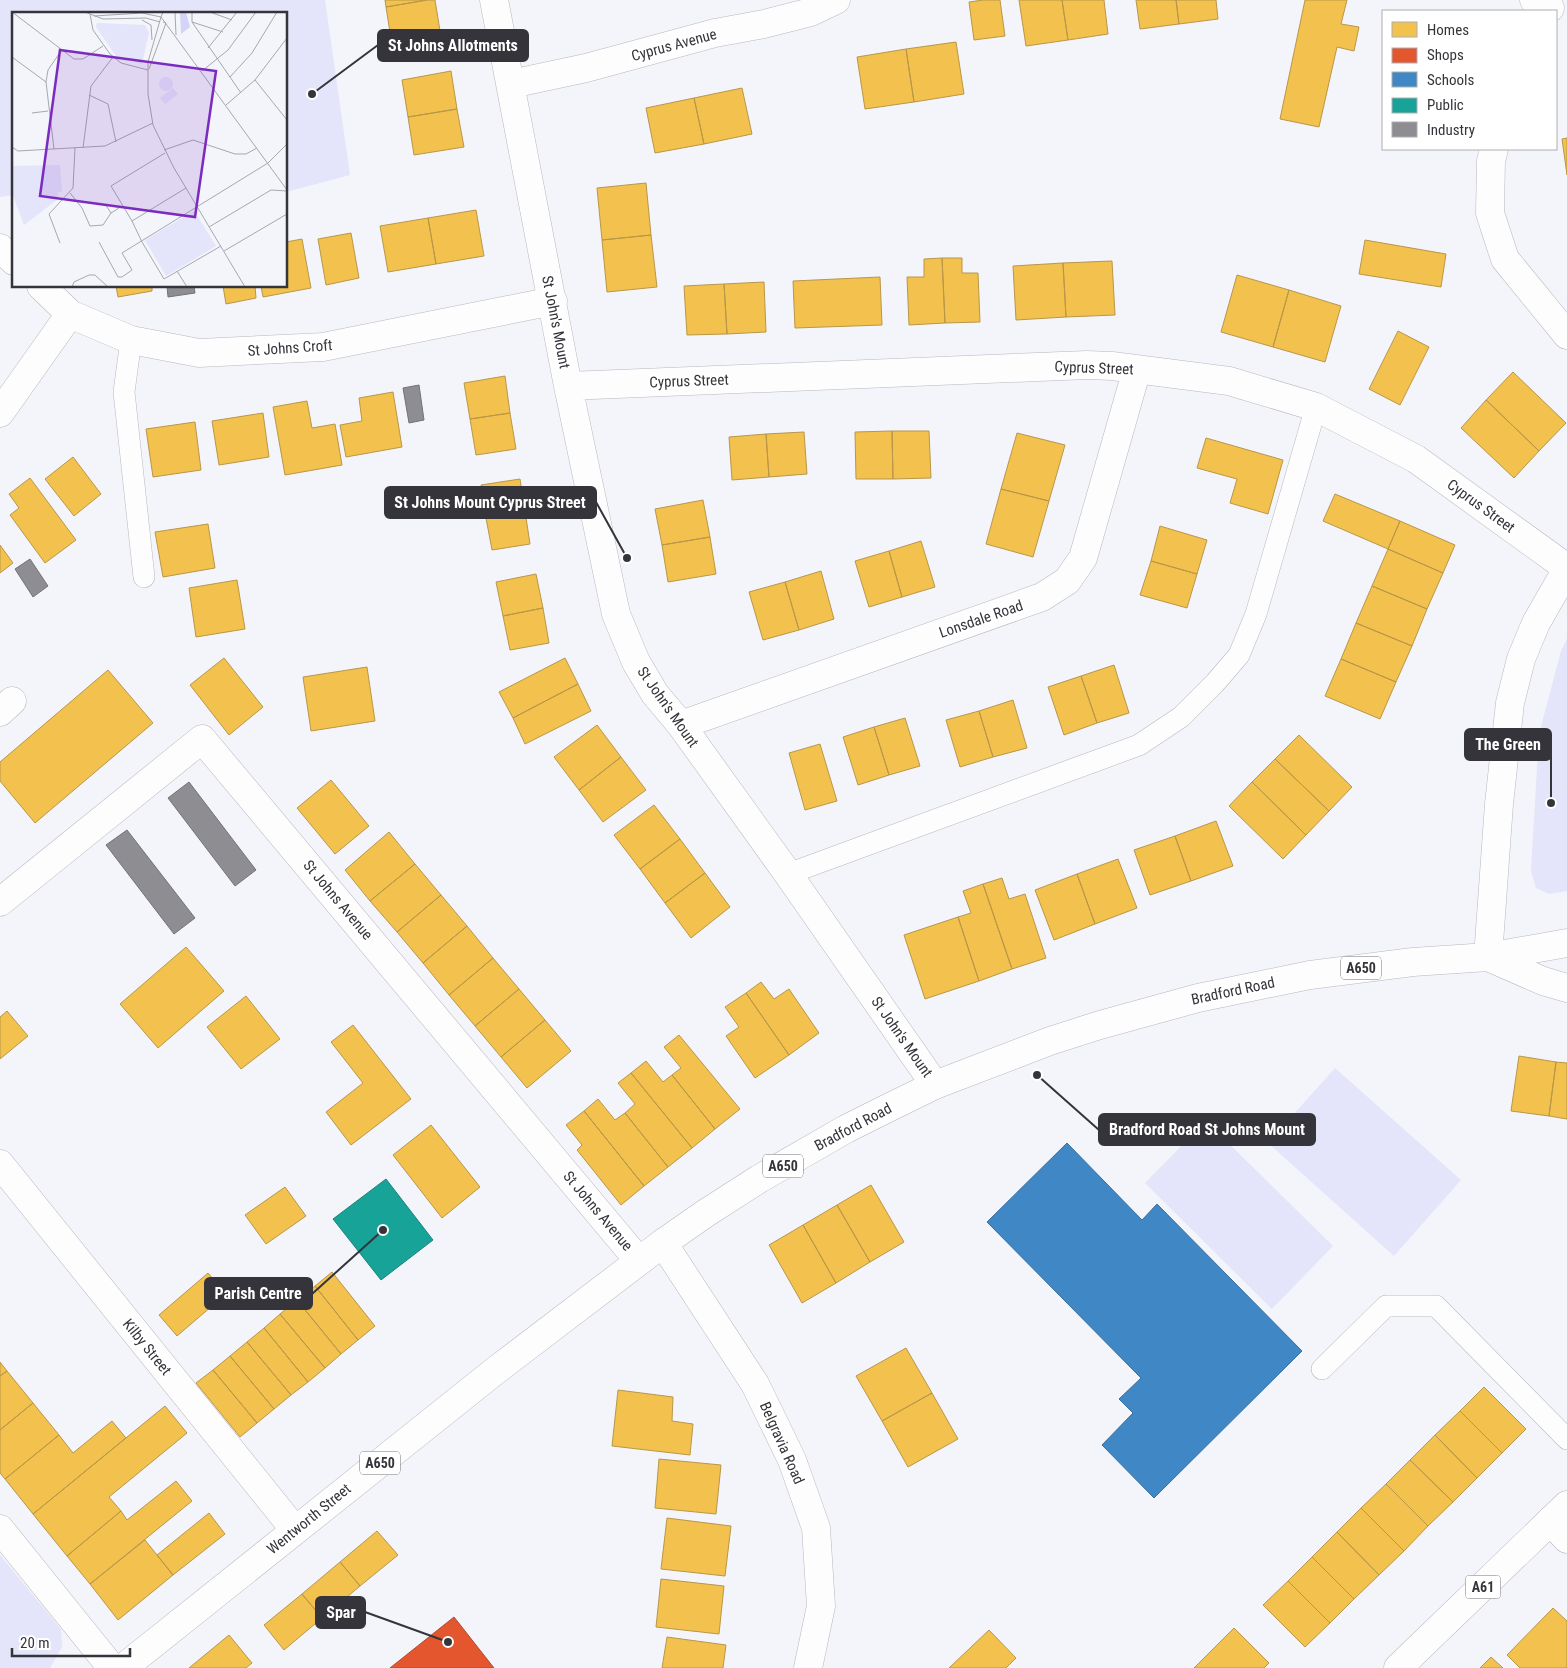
<svg xmlns="http://www.w3.org/2000/svg" width="1567" height="1668" font-family="'Roboto Condensed',sans-serif">
<style>
.green{fill:#e4e4fa}
.homes{fill:#f2c14e;stroke:#b99748}
.shops{fill:#e4572e;stroke:#af4c32}
.schools{fill:#3f88c5;stroke:#3c6f9b}
.public{fill:#17a398;stroke:#20827c}
.industry{fill:#8d8d92;stroke:#727278}
.lines{fill:none;stroke-linecap:round;stroke-linejoin:round}
.lane-casing{stroke:#b8b8bd;stroke-width:22}
.street-casing{stroke:#b8b8bd;stroke-width:29}
.secondary-casing{stroke:#b8b8bd;stroke-width:29}
.primary-casing{stroke:#b8b8bd;stroke-width:29}
.highway-casing{stroke:#b8b8bd;stroke-width:29}
.lane{stroke:#fdfdfe;stroke-width:21}
.street{stroke:#fdfdfe;stroke-width:28}
.secondary{stroke:#fdfdfe;stroke-width:28}
.primary{stroke:#fdfdfe;stroke-width:28}
.highway{stroke:#fdfdfe;stroke-width:28}
.labels{text-anchor:middle;dominant-baseline:central;stroke-width:5;stroke-linejoin:round;paint-order:stroke}
.shield{fill:#fff;stroke:#717175;stroke-width:1}
.shield-label{font-size:14px;font-weight:bold;fill:#34343a}
.street-label{font-size:15px;fill:#34343a;stroke:#fff}
.inset-road{fill:none;stroke:#a7a7ae;stroke-width:1}
.view{fill:#7b2cbf;fill-opacity:0.15;stroke:#7b2cbf;stroke-width:2.5}
.inset-edge{fill:none;stroke:#34343a;stroke-width:2.5}
.leader{fill:none;stroke:#34343a;stroke-width:2}
.callout-dot{fill:#34343a;stroke:#fff;stroke-width:2}
.callout{fill:#34343a;stroke:#34343a;stroke-width:2}
.callout-label{font-size:16px;text-anchor:middle;font-weight:bold;fill:#fff}
</style>
<rect width="100%" height="100%" fill="#f4f4fb"/>
<path class="green" d="M 0,0 L 325,0 L 350,175 L 286,192 L 286,14 L 14,14 L 14,195 L 0,197 Z
M 1567,639 L 1567,891 L 1549,894 L 1536,888 L 1531,871 L 1539,734 L 1561,651 Z
M 1335,1068 L 1461,1180 L 1394,1256 L 1268,1143 Z
M 1206,1121 L 1333,1246 L 1272,1309 L 1145,1183 Z
M 0,1555 L 61,1629 L 62,1647 L 50,1668 L 0,1668 Z"/>
<path class="homes" d="M 385,0 L 427,0 L 386,7 Z
M 427,0 L 435,0 L 441,37 L 392,45 L 386,7 Z
M 983,0 L 1000,0 L 1005,36 L 974,40 L 969,2 Z
M 1019,0 L 1062,0 L 1068,40 L 1026,46 Z
M 1062,0 L 1104,0 L 1108,34 L 1068,40 Z
M 1136,0 L 1176,0 L 1179,24 L 1140,29 Z
M 1176,0 L 1216,0 L 1218,19 L 1179,24 Z
M 1305,0 L 1347,0 L 1341,24 L 1359,27 L 1354,51 L 1337,47 L 1319,127 L 1280,119 Z
M 956,42 L 964,94 L 914,102 L 906,49 Z
M 906,49 L 914,102 L 865,109 L 857,57 Z
M 451,71 L 457,109 L 408,117 L 402,80 Z
M 742,88 L 752,134 L 704,144 L 694,98 Z
M 694,98 L 704,144 L 655,153 L 646,108 Z
M 457,109 L 464,147 L 414,155 L 408,117 Z
M 1567,138 L 1567,175 L 1562,139 Z
M 646,183 L 651,235 L 602,240 L 597,188 Z
M 476,210 L 484,256 L 436,264 L 428,218 Z
M 428,218 L 436,264 L 388,272 L 380,226 Z
M 351,233 L 359,278 L 326,285 L 318,239 Z
M 651,235 L 657,287 L 607,292 L 602,240 Z
M 302,239 L 311,288 L 263,297 L 261,286 L 286,286 L 286,242 Z
M 1365,240 L 1446,254 L 1441,287 L 1359,274 Z
M 942,258 L 962,258 L 962,273 L 978,273 L 980,322 L 945,323 Z
M 942,258 L 945,323 L 909,325 L 907,277 L 924,277 L 924,259 Z
M 1112,261 L 1115,315 L 1066,317 L 1063,263 Z
M 1063,263 L 1066,317 L 1016,320 L 1013,266 Z
M 1237,275 L 1289,290 L 1273,347 L 1221,332 Z
M 880,277 L 882,325 L 795,328 L 793,281 Z
M 764,282 L 766,332 L 727,334 L 724,284 Z
M 724,284 L 727,334 L 687,335 L 684,286 Z
M 116,286 L 152,286 L 152,291 L 118,297 Z
M 223,286 L 255,286 L 256,298 L 226,304 Z
M 1289,290 L 1341,306 L 1325,362 L 1273,347 Z
M 1398,331 L 1429,347 L 1400,405 L 1369,389 Z
M 1513,372 L 1566,423 L 1539,451 L 1486,400 Z
M 505,376 L 510,413 L 470,419 L 464,383 Z
M 393,392 L 402,447 L 346,457 L 340,425 L 362,421 L 359,398 Z
M 1486,400 L 1539,451 L 1514,478 L 1461,428 Z
M 307,401 L 312,428 L 335,424 L 342,465 L 285,475 L 273,407 Z
M 263,413 L 269,457 L 219,465 L 212,421 Z
M 510,413 L 516,449 L 476,455 L 470,419 Z
M 195,422 L 201,470 L 153,477 L 146,429 Z
M 892,431 L 929,431 L 931,478 L 893,479 Z
M 892,431 L 893,479 L 856,479 L 855,432 Z
M 804,432 L 807,474 L 769,477 L 766,434 Z
M 1017,433 L 1065,445 L 1049,501 L 1001,489 Z
M 766,434 L 769,477 L 732,480 L 729,437 Z
M 1206,438 L 1283,460 L 1268,514 L 1230,503 L 1237,479 L 1197,468 Z
M 73,457 L 101,494 L 74,516 L 45,479 Z
M 30,478 L 76,540 L 45,563 L 10,515 L 19,508 L 9,494 Z
M 520,479 L 525,511 L 486,518 L 481,485 Z
M 1001,489 L 1049,501 L 1033,557 L 986,544 Z
M 1335,494 L 1400,521 L 1388,549 L 1323,521 Z
M 703,500 L 710,537 L 662,545 L 655,509 Z
M 525,511 L 530,544 L 492,550 L 486,518 Z
M 1400,521 L 1455,545 L 1443,573 L 1388,549 Z
M 208,524 L 215,568 L 163,577 L 155,532 Z
M 1160,526 L 1207,540 L 1197,574 L 1151,561 Z
M 710,537 L 716,574 L 668,582 L 662,545 Z
M 921,541 L 935,587 L 902,597 L 889,551 Z
M 0,545 L 13,563 L 0,573 Z
M 1388,549 L 1443,573 L 1427,609 L 1372,586 Z
M 889,551 L 902,597 L 869,607 L 855,561 Z
M 1151,561 L 1197,574 L 1187,608 L 1140,595 Z
M 821,571 L 834,619 L 799,630 L 785,582 Z
M 536,574 L 543,608 L 503,616 L 496,582 Z
M 237,580 L 245,629 L 196,637 L 189,588 Z
M 785,582 L 799,630 L 763,640 L 749,592 Z
M 1372,586 L 1427,609 L 1412,646 L 1356,623 Z
M 543,608 L 549,643 L 510,650 L 503,616 Z
M 1356,623 L 1412,646 L 1396,682 L 1341,659 Z
M 224,658 L 263,707 L 229,735 L 190,685 Z
M 565,658 L 578,684 L 513,718 L 499,692 Z
M 1341,659 L 1396,682 L 1380,719 L 1325,696 Z
M 1114,665 L 1129,713 L 1097,723 L 1081,676 Z
M 367,667 L 375,721 L 311,731 L 303,677 Z
M 108,670 L 153,723 L 35,823 L 0,781 L 0,762 Z
M 1081,676 L 1097,723 L 1064,735 L 1048,687 Z
M 578,684 L 591,711 L 525,744 L 513,718 Z
M 1013,700 L 1027,748 L 993,757 L 979,711 Z
M 979,711 L 993,757 L 960,767 L 946,720 Z
M 905,718 L 920,766 L 889,775 L 874,727 Z
M 597,725 L 621,757 L 579,790 L 554,757 Z
M 874,727 L 889,775 L 858,785 L 843,737 Z
M 1299,735 L 1352,787 L 1329,811 L 1275,759 Z
M 820,744 L 837,801 L 805,810 L 789,753 Z
M 621,757 L 646,790 L 603,822 L 579,790 Z
M 1275,759 L 1329,811 L 1306,835 L 1252,782 Z
M 331,780 L 369,826 L 335,854 L 297,808 Z
M 1252,782 L 1306,835 L 1283,859 L 1229,806 Z
M 654,805 L 680,839 L 640,869 L 614,835 Z
M 1216,821 L 1233,866 L 1191,881 L 1175,836 Z
M 389,832 L 415,864 L 370,901 L 345,870 Z
M 1175,836 L 1191,881 L 1150,895 L 1134,850 Z
M 680,839 L 705,873 L 665,903 L 640,869 Z
M 1118,859 L 1137,908 L 1095,924 L 1077,874 Z
M 415,864 L 441,895 L 397,932 L 370,901 Z
M 705,873 L 730,907 L 691,938 L 665,903 Z
M 1077,874 L 1095,924 L 1054,940 L 1035,890 Z
M 1002,878 L 1009,899 L 1025,894 L 1046,958 L 1012,969 L 983,884 Z
M 983,884 L 1012,969 L 979,981 L 958,917 L 971,913 L 963,891 Z
M 441,895 L 467,926 L 423,963 L 397,932 Z
M 958,917 L 979,981 L 925,999 L 904,935 Z
M 467,926 L 493,958 L 449,995 L 423,963 Z
M 186,947 L 224,991 L 158,1048 L 120,1004 Z
M 493,958 L 519,989 L 475,1026 L 449,995 Z
M 761,982 L 774,999 L 789,989 L 819,1033 L 789,1055 L 746,993 Z
M 519,989 L 545,1020 L 501,1057 L 475,1026 Z
M 746,993 L 789,1055 L 755,1078 L 726,1036 L 739,1027 L 725,1007 Z
M 246,996 L 280,1039 L 241,1069 L 207,1027 Z
M 7,1011 L 28,1036 L 0,1059 L 0,1017 Z
M 545,1020 L 571,1051 L 527,1088 L 501,1057 Z
M 353,1025 L 411,1099 L 351,1145 L 326,1112 L 363,1083 L 331,1042 Z
M 679,1035 L 740,1109 L 715,1129 L 672,1075 L 681,1068 L 664,1047 Z
M 1519,1056 L 1556,1062 L 1549,1116 L 1511,1111 Z
M 646,1061 L 663,1082 L 672,1075 L 715,1129 L 692,1148 L 631,1073 Z
M 1556,1062 L 1567,1063 L 1567,1119 L 1549,1116 Z
M 631,1073 L 692,1148 L 668,1167 L 625,1113 L 635,1104 L 618,1083 Z
M 598,1099 L 615,1120 L 625,1113 L 668,1167 L 644,1186 L 584,1111 Z
M 584,1111 L 644,1186 L 621,1205 L 577,1150 L 582,1145 L 566,1125 Z
M 431,1125 L 480,1187 L 442,1218 L 393,1155 Z
M 871,1185 L 904,1242 L 870,1262 L 837,1205 Z
M 285,1187 L 306,1216 L 266,1244 L 245,1215 Z
M 837,1205 L 870,1262 L 836,1283 L 803,1225 Z
M 803,1225 L 836,1283 L 802,1303 L 769,1245 Z
M 332,1272 L 375,1326 L 358,1340 L 315,1286 Z
M 208,1273 L 226,1294 L 177,1336 L 159,1315 Z
M 315,1286 L 358,1340 L 341,1354 L 297,1300 Z
M 297,1300 L 341,1354 L 325,1368 L 280,1314 Z
M 280,1314 L 325,1368 L 308,1382 L 264,1328 Z
M 264,1328 L 308,1382 L 291,1395 L 247,1342 Z
M 247,1342 L 291,1395 L 274,1409 L 230,1356 Z
M 906,1348 L 932,1393 L 882,1421 L 856,1376 Z
M 230,1356 L 274,1409 L 257,1423 L 213,1370 Z
M 0,1362 L 7,1371 L 0,1376 Z
M 213,1370 L 257,1423 L 240,1437 L 196,1383 Z
M 7,1371 L 33,1403 L 0,1430 L 0,1376 Z
M 1484,1387 L 1526,1429 L 1502,1453 L 1460,1411 Z
M 618,1390 L 673,1397 L 672,1421 L 693,1424 L 690,1455 L 612,1446 Z
M 932,1393 L 958,1439 L 908,1467 L 882,1421 Z
M 33,1403 L 59,1435 L 5,1479 L 0,1473 L 0,1430 Z
M 165,1406 L 187,1433 L 109,1497 L 121,1511 L 67,1556 L 33,1514 Z
M 1460,1411 L 1502,1453 L 1477,1478 L 1435,1435 Z
M 112,1421 L 126,1438 L 33,1514 L 5,1479 L 59,1435 L 73,1453 Z
M 1435,1435 L 1477,1478 L 1453,1502 L 1410,1460 Z
M 659,1459 L 721,1465 L 716,1514 L 655,1508 Z
M 1410,1460 L 1453,1502 L 1428,1526 L 1386,1484 Z
M 176,1481 L 192,1501 L 90,1584 L 67,1556 L 121,1511 L 127,1520 Z
M 1386,1484 L 1428,1526 L 1404,1551 L 1361,1508 Z
M 1361,1508 L 1404,1551 L 1379,1575 L 1337,1532 Z
M 209,1513 L 225,1534 L 173,1575 L 157,1555 Z
M 667,1518 L 731,1526 L 725,1576 L 661,1569 Z
M 377,1531 L 398,1555 L 360,1586 L 340,1562 Z
M 1337,1532 L 1379,1575 L 1354,1599 L 1312,1557 Z
M 145,1540 L 173,1575 L 118,1620 L 90,1584 Z
M 1312,1557 L 1354,1599 L 1330,1623 L 1288,1581 Z
M 340,1562 L 360,1586 L 322,1618 L 302,1594 Z
M 661,1579 L 724,1586 L 719,1634 L 656,1627 Z
M 1288,1581 L 1330,1623 L 1305,1647 L 1263,1605 Z
M 302,1594 L 322,1618 L 284,1650 L 264,1625 Z
M 1553,1608 L 1567,1621 L 1567,1667 L 1566,1668 L 1520,1668 L 1507,1655 Z
M 1234,1628 L 1269,1663 L 1264,1668 L 1194,1668 Z
M 989,1630 L 1016,1658 L 1006,1668 L 949,1668 Z
M 229,1635 L 252,1663 L 246,1668 L 189,1668 Z
M 667,1637 L 726,1645 L 723,1668 L 662,1668 Z
M 1491,1657 L 1503,1668 L 1480,1668 Z"/>
<path class="shops" d="M 454,1617 L 494,1668 L 390,1668 Z"/>
<path class="schools" d="M 1067,1143 L 1142,1220 L 1157,1204 L 1302,1351 L 1154,1498 L 1102,1445 L 1133,1413 L 1119,1399 L 1141,1378 L 987,1222 Z"/>
<path class="public" d="M 386,1179 L 433,1240 L 381,1280 L 333,1219 Z"/>
<path class="industry" d="M 167,286 L 194,286 L 195,293 L 168,297 Z
M 419,385 L 424,420 L 409,423 L 403,388 Z
M 30,559 L 48,586 L 33,597 L 15,569 Z
M 189,782 L 256,870 L 235,886 L 168,798 Z
M 127,830 L 195,918 L 174,934 L 106,845 Z"/>
<g class="lines">
<defs>
<path id="lane" d="M 131,340 L 124,392 L 144,577
M 788,874 L 1139,745 L 1181,717 L 1215,683 L 1239,655 L 1256,614 L 1316,407
M 1322,1369 L 1386,1306 L 1436,1306 L 1567,1439"/>
<path id="street" d="M 494,0 L 568,386 L 616,614 L 636,662 L 655,694 L 681,725 L 788,874 L 935,1085
M 1534,0 L 1550,8
M 511,84 L 586,68 L 715,33 L 764,24 L 811,12 L 836,0
M 1494,149 L 1491,161 L 1490,213 L 1505,259 L 1567,335
M 0,248 L 14,261
M 41,286 L 70,314 L 131,340 L 199,353 L 323,347 L 553,301
M 568,386 L 1087,365 L 1112,366 L 1229,381 L 1316,407 L 1416,459 L 1567,568
M 0,413 L 70,314
M 0,712 L 12,701
M 681,725 L 1042,597 L 1067,581 L 1083,558 L 1137,369
M 0,902 L 202,739 L 639,1261
M 0,1164 L 295,1530
M 663,1243 L 755,1384 L 792,1460 L 816,1528 L 821,1606 L 808,1668
M 1550,1521 L 1567,1539
M 0,1529 L 112,1668"/>
<path id="secondary" d="M 1488,957 L 1499,804 L 1510,703 L 1521,659 L 1536,623 L 1567,569"/>
<path id="primary" d="M 1488,957 L 1543,981 L 1567,988
M 123,1668 L 495,1371 L 663,1243 L 706,1213 L 759,1179 L 846,1129 L 886,1109 L 935,1085 L 1050,1041 L 1100,1025 L 1198,998 L 1310,975 L 1413,962 L 1488,957 L 1567,943"/>
<path id="highway" d="M 1398,1668 L 1567,1505"/>
</defs>
<use href="#lane" class="lane-casing"/>
<use href="#street" class="street-casing"/>
<use href="#secondary" class="secondary-casing"/>
<use href="#primary" class="primary-casing"/>
<use href="#highway" class="highway-casing"/>
<use href="#lane" class="lane"/>
<use href="#street" class="street"/>
<use href="#secondary" class="secondary"/>
<use href="#primary" class="primary"/>
<use href="#highway" class="highway"/>
</g>
<g class="labels">
<g class="shield">
<rect x="1341" y="956.5" width="40" height="23" rx="4"/>
<rect x="763" y="1154.5" width="40" height="23" rx="4"/>
<rect x="360" y="1451.5" width="40" height="23" rx="4"/>
<rect x="1465.5" y="1575.5" width="35" height="23" rx="4"/>
</g>
<g class="shield-label">
<text x="1361" y="968">A650</text>
<text x="783" y="1166">A650</text>
<text x="380" y="1463">A650</text>
<text x="1483" y="1587">A61</text>
</g>
<g class="street-label">
<text transform="translate(674 45) rotate(-15)">Cyprus Avenue</text>
<text transform="translate(556 322) rotate(79)">St John's Mount</text>
<text transform="translate(290 348) rotate(-4)">St Johns Croft</text>
<text transform="translate(1094 368) rotate(2)">Cyprus Street</text>
<text transform="translate(689 381) rotate(-2)">Cyprus Street</text>
<text transform="translate(1481 506) rotate(36)">Cyprus Street</text>
<text transform="translate(981 619) rotate(-19)">Lonsdale Road</text>
<text transform="translate(668 707) rotate(55)">St John's Mount</text>
<text transform="translate(338 900) rotate(50)">St Johns Avenue</text>
<text transform="translate(1233 991) rotate(-12)">Bradford Road</text>
<text transform="translate(902 1037) rotate(55)">St John's Mount</text>
<text transform="translate(853 1127) rotate(-28)">Bradford Road</text>
<text transform="translate(598 1211) rotate(50)">St Johns Avenue</text>
<text transform="translate(147 1347) rotate(51)">Kilby Street</text>
<text transform="translate(782 1443) rotate(66)">Belgravia Road</text>
<text transform="translate(309 1519) rotate(-39)">Wentworth Street</text>
</g>
</g>
<g transform="translate(12 12)">
<rect width="275" height="275" fill="#f4f4fb"/>
<path d="M 85,11 L 133,13 L 137,21 L 130,52 L 104,44 L 84,15 ZM147 72a7 7 0 1 1 14 0a7 7 0 1 1-14 0ZM 161,76 L 166,82 L 153,92 L 148,86 ZM 48,153 L 50,180 L 46,180 L 46,187 L 12,213 L 0,181 L 0,154 ZM 182,199 L 204,234 L 154,264 L 133,228 Z" fill="#e4e4fa"/>
<path d="M 168,0 L 174,0 L 178,15 L 169,22 Z" fill="#d5d4f8"/>
<path class="inset-road" d="M 0,0 L 62,47 L 71,47 L 91,34M 73,0 L 91,7 L 134,6 L 148,10M 151,0 L 149,5 L 275,178M 163,0 L 164,23M 198,0 L 220,8M 180,1 L 180,10 L 229,81M 78,2 L 81,18 L 98,42 L 109,51 L 136,58M 82,4 L 130,1 L 149,5M 149,5 L 136,50 L 136,82 L 141,113 L 162,156 L 233,275M 130,8 L 139,13 L 140,28M 180,10 L 211,20M 196,36 L 225,0M 0,45 L 34,70M 137,57 L 154,11 L 151,10M 190,59 L 216,38 L 244,0M 218,65 L 240,41 L 265,0M 243,68 L 275,108M 77,83 L 96,92 L 104,130M 214,93 L 243,68 L 275,26M 20,101 L 36,99M 0,135 L 6,139 L 93,134 L 141,111M 71,136 L 79,74 L 101,45M 42,137 L 34,70 L 36,58 L 49,39M 152,138 L 181,128 L 223,142 L 234,142 L 245,136M 174,176 L 120,209 L 130,230 L 152,267 L 209,234M 58,181 L 70,196 L 78,214 L 91,213 L 99,201M 93,192 L 99,201 L 107,196M 120,209 L 99,174 L 153,141M 197,215 L 259,178 L 275,179M 87,230 L 106,265 L 110,265 L 120,258 L 110,241 L 256,151 L 275,132M 48,231 L 37,202 L 61,176 L 63,136M 212,239 L 275,202M 165,259 L 175,275M 60,275 L 62,270 L 77,263 L 83,263 L 96,275"/>
<path class="view" d="M 48,38 L 204,59 L 183,205 L 28,184 Z"/>
<rect width="275" height="275" class="inset-edge"/>
</g>
<path class="leader" d="M312 94L378 45M627 558L596 502M1551 803L1551 745M1037 1075L1099 1130M383 1230L312 1294M448 1642L365 1612"/>
<g class="callout-dot">
<circle cx="312" cy="94" r="5"/>
<circle cx="627" cy="558" r="5"/>
<circle cx="1551" cy="803" r="5"/>
<circle cx="1037" cy="1075" r="5"/>
<circle cx="383" cy="1230" r="5"/>
<circle cx="448" cy="1642" r="5"/>
</g>
<g class="callout">
<rect x="378" y="30" width="150" height="31" rx="5"/>
<rect x="385" y="487" width="211" height="31" rx="5"/>
<rect x="1465" y="729" width="86" height="31" rx="5"/>
<rect x="1099" y="1114" width="216" height="31" rx="5"/>
<rect x="205" y="1278" width="107" height="31" rx="5"/>
<rect x="316" y="1597" width="49" height="31" rx="5"/>
</g>
<g class="callout-label">
<text x="453" y="51">St Johns Allotments</text>
<text x="490" y="508">St Johns Mount Cyprus Street</text>
<text x="1508" y="750">The Green</text>
<text x="1207" y="1135">Bradford Road St Johns Mount</text>
<text x="258" y="1299">Parish Centre</text>
<text x="341" y="1618">Spar</text>
</g>
<rect x="1382" y="10" width="175" height="140" fill="#ffffff" stroke="#aeaeb0"/>
<rect x="1392" y="22" width="25" height="15" fill="#f2c14e" stroke="#aeaeb0"/>
<text x="1427" y="35" font-size="15" fill="#34343a">Homes</text>
<rect x="1392" y="48" width="25" height="15" fill="#e4572e" stroke="#aeaeb0"/>
<text x="1427" y="60" font-size="15" fill="#34343a">Shops</text>
<rect x="1392" y="72" width="25" height="15" fill="#3f88c5" stroke="#aeaeb0"/>
<text x="1427" y="85" font-size="15" fill="#34343a">Schools</text>
<rect x="1392" y="98" width="25" height="15" fill="#17a398" stroke="#aeaeb0"/>
<text x="1427" y="110" font-size="15" fill="#34343a">Public</text>
<rect x="1392" y="122" width="25" height="15" fill="#8d8d92" stroke="#aeaeb0"/>
<text x="1427" y="135" font-size="15" fill="#34343a">Industry</text>
<path d="M12 1648v8h118v-8" fill="none" stroke="#34343a" stroke-width="2.5"/>
<text x="20" y="1648" font-size="15" fill="#34343a" stroke="#ffffff" stroke-width="4" paint-order="stroke">20 m</text>
</svg>
